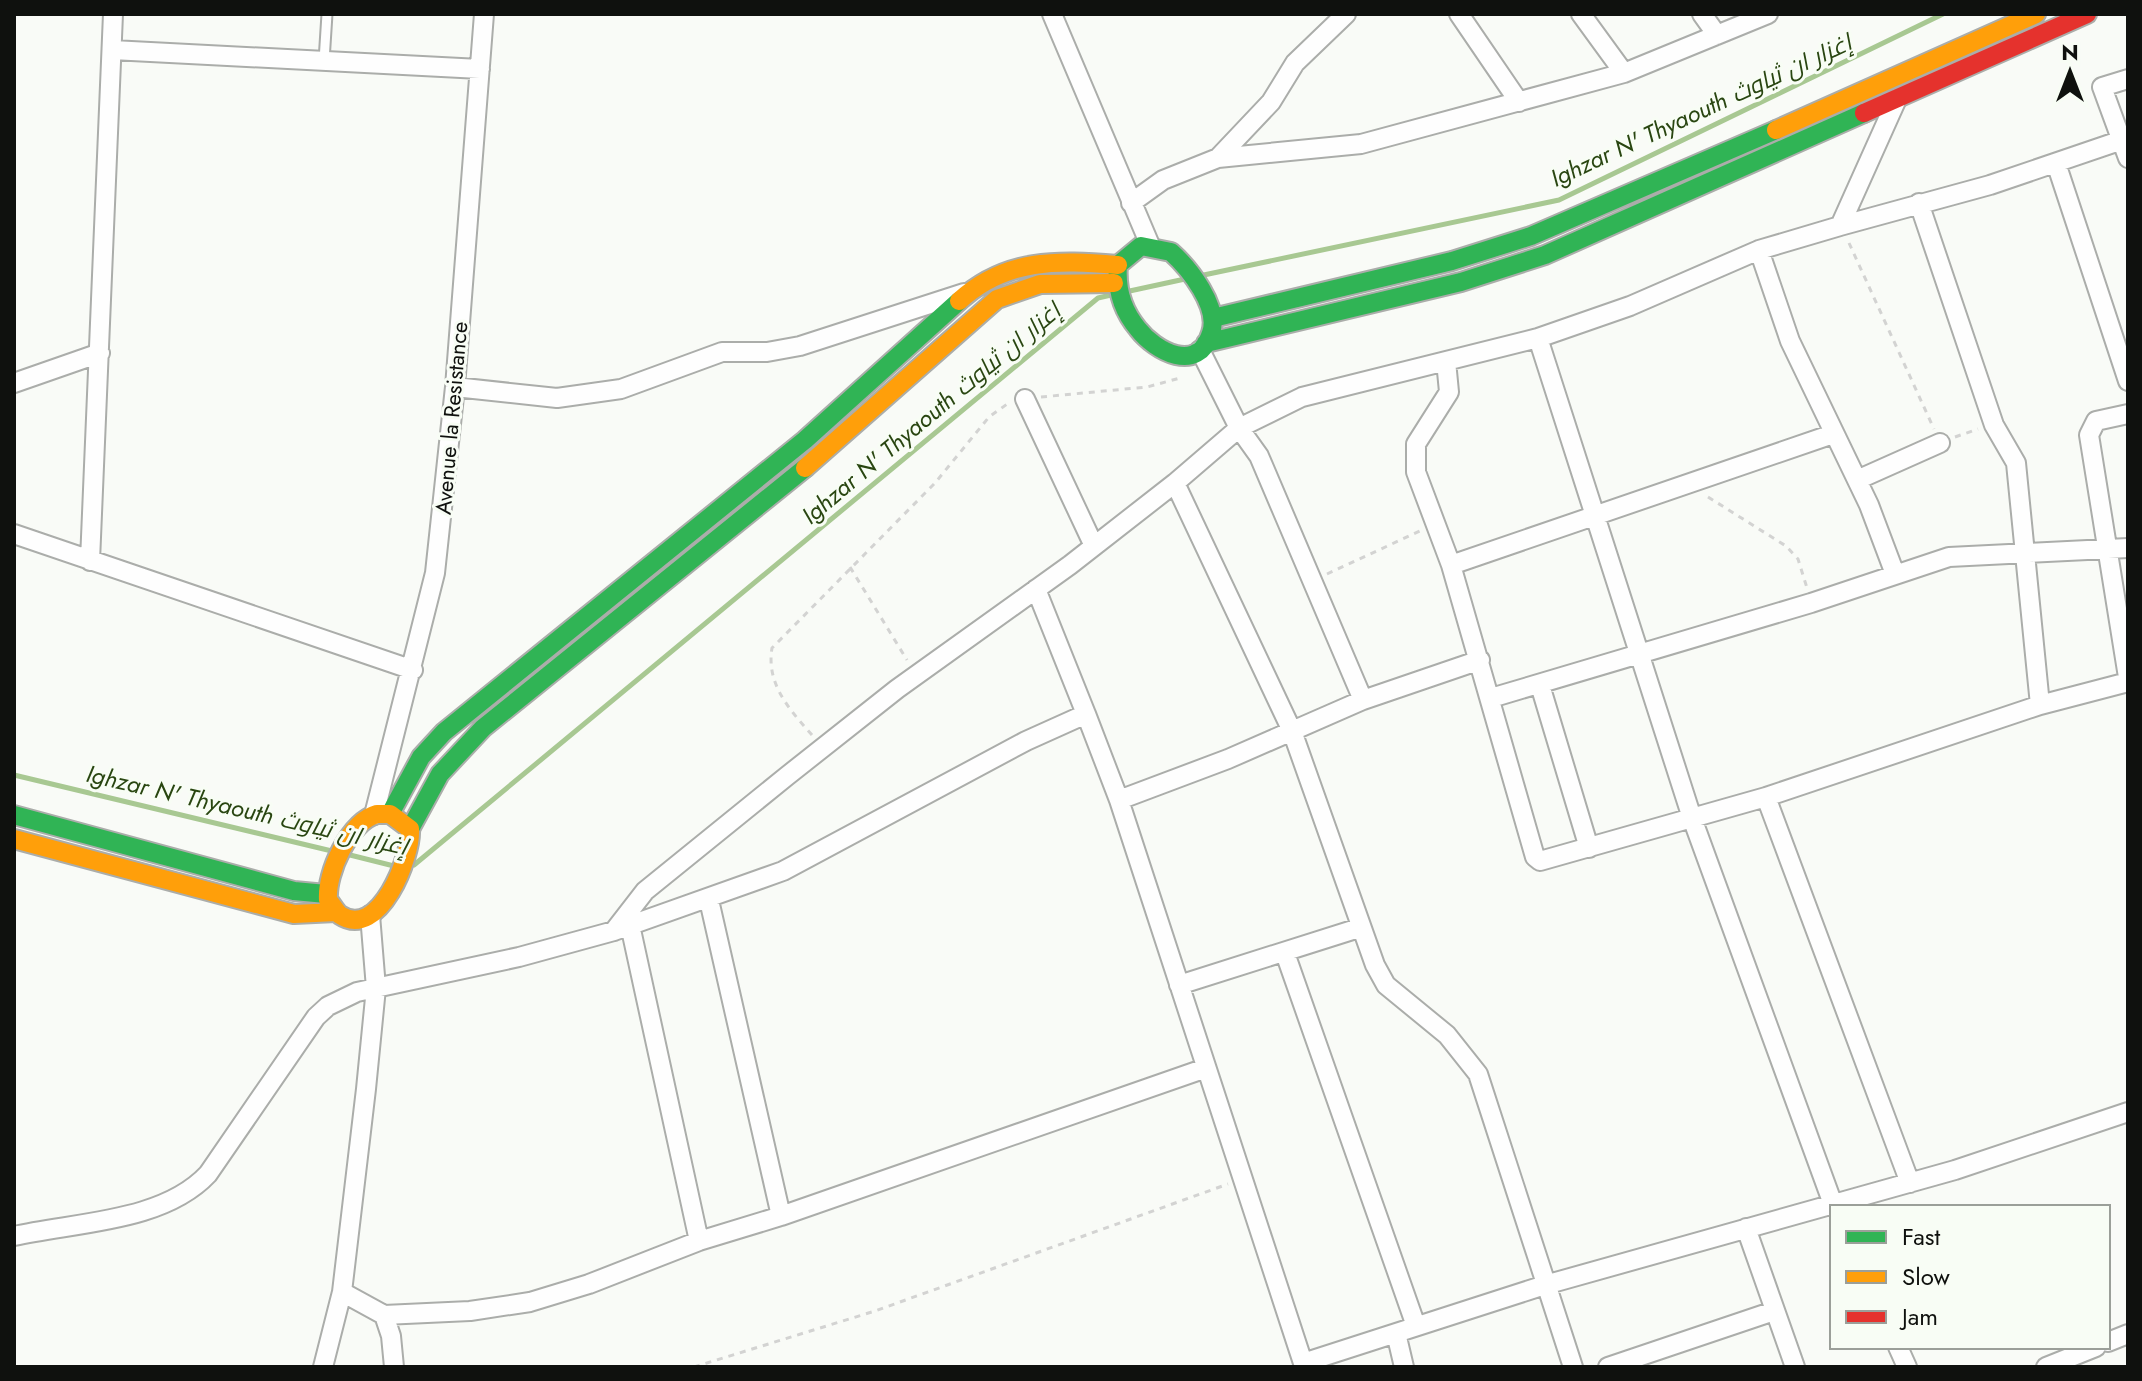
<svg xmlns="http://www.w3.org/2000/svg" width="2142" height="1381" font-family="Jost,Cairo,sans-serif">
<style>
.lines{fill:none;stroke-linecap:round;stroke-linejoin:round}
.stream{stroke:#a8c892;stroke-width:5}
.lane-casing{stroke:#abadaa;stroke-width:13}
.street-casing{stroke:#abadaa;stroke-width:22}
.fast-casing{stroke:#abadaa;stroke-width:22}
.slow-casing{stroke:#abadaa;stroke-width:22}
.jam-casing{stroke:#abadaa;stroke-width:22}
.path{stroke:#d3d3d2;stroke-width:3;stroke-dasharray:6 6;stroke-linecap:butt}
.lane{stroke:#fefefe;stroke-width:9}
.street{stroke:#fefefe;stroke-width:18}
.fast{stroke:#30b455;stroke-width:18}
.slow{stroke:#ff9f0a;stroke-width:18}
.jam{stroke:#e5322d;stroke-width:18}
.labels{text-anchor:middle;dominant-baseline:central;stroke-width:6;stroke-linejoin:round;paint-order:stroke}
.street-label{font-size:22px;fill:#0f110e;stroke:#f8fdf5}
.water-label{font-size:24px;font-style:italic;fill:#294611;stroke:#f8fdf5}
</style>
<rect width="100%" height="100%" fill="#f9fbf7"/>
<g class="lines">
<path class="stream" d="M 1199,276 L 1559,200 L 1943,14
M 1125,292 L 1185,279
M 14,775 L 336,852
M 350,855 L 398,867
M 414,865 L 1098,298 L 1111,295"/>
<defs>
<path id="lane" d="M 324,61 L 327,14"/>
<path id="street" d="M 1052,14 L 1150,245
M 1459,14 L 1519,102
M 1581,14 L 1624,73
M 1702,14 L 1717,35
M 112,50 L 480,69
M 2128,79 L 2102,87 L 2128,158
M 1218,158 L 1271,102 L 1295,63 L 1346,14
M 2056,163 L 2128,381
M 1131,203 L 1163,180 L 1218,158 L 1361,144 L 1624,73 L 1768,14
M 1919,203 L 1994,425 L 2016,463 L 2040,705
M 1840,226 L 1990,185 L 2128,138
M 1759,250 L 1790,341 L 1869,505 L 1895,574
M 1538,338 L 1692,818 L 1834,1207
M 1446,361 L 1449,392 L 1416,444 L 1416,472 L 1451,565 L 1535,857 L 1540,861 L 1766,797 L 2040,705 L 2128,682
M 14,383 L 100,353
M 455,387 L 557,398 L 621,389 L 722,352 L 767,352 L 800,346 L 964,293
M 1025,399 L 1094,546
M 2128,414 L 2096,421 L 2089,435 L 2128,677
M 1857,480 L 1940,443
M 1175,483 L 1239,428 L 1302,397 L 1538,338 L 1630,306 L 1759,250 L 1840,226 L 1897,99
M 14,534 L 413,670
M 90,561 L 113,14
M 1451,565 L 1833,434
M 1036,589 L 1086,714
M 1540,685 L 1589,848
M 1491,698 L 1811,603 L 1949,557 L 2128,548
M 1363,700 L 1480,660
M 1766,797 L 1910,1183
M 1119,800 L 1303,1363 L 1545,1285 L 1955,1170 L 2128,1112
M 374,815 L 435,573 L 455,387 L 484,14
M 709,900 L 781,1216
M 630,925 L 699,1241
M 614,931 L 645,891 L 787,776 L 897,689 L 1070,565 L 1175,483 L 1292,731 L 1375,965 L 1386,985 L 1447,1035 L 1478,1074 L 1573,1367
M 1285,953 L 1416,1326
M 1179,985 L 1359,928
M 1746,1228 L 1795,1367
M 14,1236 C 77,1222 163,1222 208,1174 L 316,1017 L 328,1006 L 357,992 L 519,957 L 614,931 L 783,871 L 1026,741 L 1086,714 L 1119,800 L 1228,759 L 1363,700 L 1259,456 L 1239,428 L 1200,350
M 342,1292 L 384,1315 L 391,1336 L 394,1367
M 384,1315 L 470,1311 L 530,1302 L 589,1284 L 699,1241 L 781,1216 L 1206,1068
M 1396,1333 L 1404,1367
M 2108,1342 L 2128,1334
M 1898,1347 L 1907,1367
M 323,1367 L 342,1292 L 366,1089 L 376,988 L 370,915
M 1608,1367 L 1774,1311
M 2046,1367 L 2096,1347"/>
<path id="fast" d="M 1141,246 L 1171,252 C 1189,268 1220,307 1211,333 C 1198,375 1155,351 1138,329 C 1122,310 1116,289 1118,265 Z
M 1213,318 L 1452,261 L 1531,236 L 1776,130
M 1206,343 L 1461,282 L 1545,255 L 1864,113
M 390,814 L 421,757 L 444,732 L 805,440 L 959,301
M 14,815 L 294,891 L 326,894
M 410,829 L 440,774 L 483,728 L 805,468"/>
<path id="slow" d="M 1776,130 L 2036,14
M 959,301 C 1006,258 1058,260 1118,265
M 805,468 L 997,299 L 1040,284 L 1114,283
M 377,814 L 390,814 L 410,829 C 412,856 379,941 340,915 C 336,912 332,904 328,900 C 326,873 349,822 377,814 Z
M 14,839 L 294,914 L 336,912"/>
<path id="jam" d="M 1864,113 L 2087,14"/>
</defs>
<use href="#lane" class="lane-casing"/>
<use href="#street" class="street-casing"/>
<use href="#fast" class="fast-casing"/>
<use href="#slow" class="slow-casing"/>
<use href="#jam" class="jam-casing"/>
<path class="path" d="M 1849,243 L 1934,429
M 1041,397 L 1147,387 L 1180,378
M 1955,437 L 1978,429
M 1708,497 L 1786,546 L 1798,559 L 1807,588
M 850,567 L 907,660
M 1327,574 L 1422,530
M 812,735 C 789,709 766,684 772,648 L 935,483 L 989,417 L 1010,402
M 694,1367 L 875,1311 L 1228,1184"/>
<use href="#lane" class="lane"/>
<use href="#street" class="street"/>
<use href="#fast" class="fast"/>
<use href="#slow" class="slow"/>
<use href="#jam" class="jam"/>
</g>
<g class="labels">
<g class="street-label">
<text transform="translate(451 418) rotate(-85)">Avenue la Resistance</text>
</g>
<g class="water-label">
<text transform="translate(1701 110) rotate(-25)">Ighzar N' Thyaouth إغزار ان ثياوث</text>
<text transform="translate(931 413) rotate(-40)">Ighzar N' Thyaouth إغزار ان ثياوث</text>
<text transform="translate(247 810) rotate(13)">Ighzar N' Thyaouth إغزار ان ثياوث</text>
</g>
</g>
<rect width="2142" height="1381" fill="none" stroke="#0f110e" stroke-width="32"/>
<rect x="1830" y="1205" width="280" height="144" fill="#f8fdf5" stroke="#9b9f99" stroke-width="2"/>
<rect x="1846" y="1231" width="40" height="12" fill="#30b455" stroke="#9b9f99" stroke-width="2"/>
<text x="1902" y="1245" font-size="24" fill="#0f110e">Fast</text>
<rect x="1846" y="1271" width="40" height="12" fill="#ff9f0a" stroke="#9b9f99" stroke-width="2"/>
<text x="1902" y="1285" font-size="24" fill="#0f110e">Slow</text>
<rect x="1846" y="1311" width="40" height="12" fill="#e5322d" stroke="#9b9f99" stroke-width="2"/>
<text x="1902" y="1325" font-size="24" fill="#0f110e">Jam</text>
<g transform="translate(2070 72)" stroke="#f8fdf5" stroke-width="6" paint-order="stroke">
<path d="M0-6L14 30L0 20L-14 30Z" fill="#0f110e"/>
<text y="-12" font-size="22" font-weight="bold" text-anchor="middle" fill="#0f110e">N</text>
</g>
</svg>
